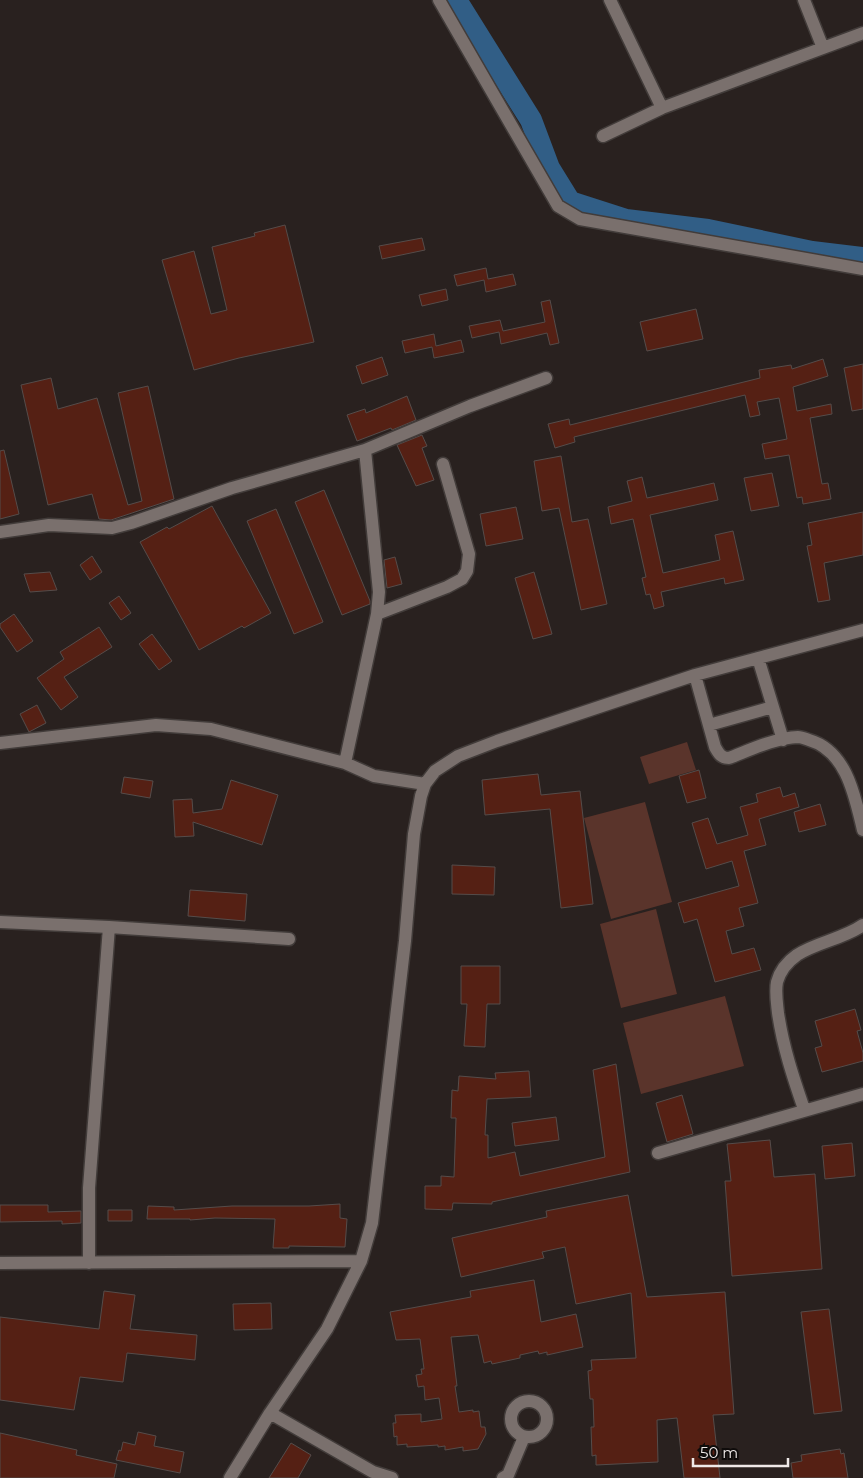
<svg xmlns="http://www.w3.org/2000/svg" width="863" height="1478" font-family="Montserrat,sans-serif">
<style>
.green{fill:#5a342b}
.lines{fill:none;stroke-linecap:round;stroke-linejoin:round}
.river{stroke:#315e86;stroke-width:22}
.building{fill:#552014;stroke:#554c4a}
.minor-casing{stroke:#423c3a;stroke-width:15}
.minor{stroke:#7a706d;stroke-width:12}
</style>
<rect width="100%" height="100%" fill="#29211f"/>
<path class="green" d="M 687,742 L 696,770 L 649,784 L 640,757 Z
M 645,802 L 672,902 L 611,919 L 584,818 Z
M 656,909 L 677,994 L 621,1008 L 600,924 Z
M 725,996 L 744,1066 L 641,1094 L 623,1023 Z"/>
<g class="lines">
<path class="river" d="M 456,0 L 531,120 L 549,168 L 570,202 L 626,220 L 708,230 L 812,252 L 863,258"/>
</g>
<path class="building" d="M 285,225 L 314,342 L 239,358 L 194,370 L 162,260 L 194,251 L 211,314 L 227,310 L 212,247 L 255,236 L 254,233 Z
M 422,238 L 425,250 L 382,259 L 379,246 Z
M 486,268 L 488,279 L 513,274 L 516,285 L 486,292 L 484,280 L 457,286 L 454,275 Z
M 446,289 L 448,300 L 422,306 L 419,295 Z
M 550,300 L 559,343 L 550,345 L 547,333 L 501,344 L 499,332 L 472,338 L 469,326 L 500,320 L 503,331 L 545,322 L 541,302 Z
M 696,309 L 703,339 L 647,351 L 640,322 Z
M 434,334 L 436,346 L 461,340 L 464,352 L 434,358 L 432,347 L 405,353 L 402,341 Z
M 382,357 L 388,375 L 362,384 L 356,366 Z
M 823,359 L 828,376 L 793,387 L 797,411 L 831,404 L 832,414 L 810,418 L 822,484 L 828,483 L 831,499 L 803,504 L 802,497 L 797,498 L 789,455 L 765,459 L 762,444 L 787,439 L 779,398 L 757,402 L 760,415 L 750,417 L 745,395 L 574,437 L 575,442 L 555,448 L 548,424 L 569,419 L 570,425 L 760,378 L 759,370 L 791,365 L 792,369 Z
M 863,364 L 863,409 L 852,411 L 844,368 Z
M 51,378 L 58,409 L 97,398 L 128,505 L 142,501 L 118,393 L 148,386 L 174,499 L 111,520 L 99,519 L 92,494 L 48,505 L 21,385 Z
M 407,396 L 416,420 L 392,430 L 391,428 L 357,441 L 347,415 L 365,409 L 366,413 Z
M 422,435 L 427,446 L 422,448 L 434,480 L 416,486 L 397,445 Z
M 4,450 L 19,514 L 0,519 L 0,451 Z
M 561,456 L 572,522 L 588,519 L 607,604 L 581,610 L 559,508 L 542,511 L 534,461 Z
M 772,473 L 779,506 L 751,511 L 744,478 Z
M 642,477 L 647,498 L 714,483 L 718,500 L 650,515 L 663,573 L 720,560 L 715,535 L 733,531 L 744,580 L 725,584 L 724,578 L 661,592 L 664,606 L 654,609 L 650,594 L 646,595 L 642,578 L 646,577 L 633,519 L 611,524 L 608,507 L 632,501 L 627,481 Z
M 324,490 L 370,601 L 370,604 L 342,615 L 295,502 Z
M 212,506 L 271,613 L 244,628 L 242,626 L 199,650 L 140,542 L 167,527 L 169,529 Z
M 516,507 L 523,539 L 486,546 L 480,514 Z
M 276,509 L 323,622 L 294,634 L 247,521 Z
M 863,512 L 863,555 L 824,563 L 830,600 L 818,602 L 807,546 L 812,545 L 808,523 Z
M 92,556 L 102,572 L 90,580 L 80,565 Z
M 395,557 L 402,584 L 387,588 L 384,560 Z
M 50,572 L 57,590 L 30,592 L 24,574 Z
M 534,572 L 552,634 L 533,639 L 515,578 Z
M 119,596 L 131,613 L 121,620 L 109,603 Z
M 14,614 L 33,641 L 17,652 L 0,627 L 0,624 Z
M 99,627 L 112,647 L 64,677 L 78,697 L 61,710 L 37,678 L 64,659 L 60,652 Z
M 152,634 L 172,661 L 159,670 L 139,644 Z
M 37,705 L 46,723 L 29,732 L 20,714 Z
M 699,770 L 706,798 L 687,803 L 679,776 Z
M 538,774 L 541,795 L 580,791 L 593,904 L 561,908 L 550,809 L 485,815 L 482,780 Z
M 124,777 L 153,781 L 150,798 L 121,793 Z
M 231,780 L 278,795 L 262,845 L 193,822 L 194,836 L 175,837 L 173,800 L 192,799 L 193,813 L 222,809 Z
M 780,787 L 783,797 L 795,793 L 799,807 L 759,819 L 766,845 L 744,851 L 758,903 L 739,908 L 744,926 L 726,931 L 732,954 L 754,948 L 761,970 L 715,982 L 697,919 L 684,923 L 678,903 L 739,886 L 732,861 L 706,869 L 692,823 L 708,818 L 717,844 L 748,835 L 740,807 L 758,802 L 756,794 Z
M 820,804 L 826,825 L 799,832 L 794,812 Z
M 452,865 L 495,867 L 494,895 L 452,894 Z
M 190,890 L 247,894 L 245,921 L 188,916 Z
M 461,966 L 500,966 L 500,1004 L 487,1004 L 485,1047 L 464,1046 L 467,1004 L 461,1004 Z
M 855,1009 L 861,1030 L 857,1031 L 863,1053 L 863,1061 L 822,1072 L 815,1048 L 822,1046 L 815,1021 Z
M 616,1064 L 630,1172 L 492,1202 L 492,1204 L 453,1203 L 452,1210 L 425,1209 L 425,1186 L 441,1186 L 441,1176 L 454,1177 L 456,1118 L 451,1118 L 452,1090 L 458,1091 L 459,1076 L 496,1079 L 495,1073 L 529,1071 L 531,1097 L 487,1099 L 485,1135 L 488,1135 L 488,1158 L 515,1152 L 520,1176 L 605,1157 L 593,1070 Z
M 682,1095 L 693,1134 L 667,1142 L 656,1103 Z
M 556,1117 L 559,1140 L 515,1146 L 512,1123 Z
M 770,1140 L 774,1177 L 815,1174 L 822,1269 L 732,1276 L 725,1181 L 731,1181 L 727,1144 Z
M 852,1143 L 855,1176 L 825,1179 L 822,1146 Z
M 628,1195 L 647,1297 L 725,1292 L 734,1414 L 713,1415 L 720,1478 L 684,1478 L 677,1418 L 657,1420 L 658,1462 L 596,1465 L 596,1455 L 592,1456 L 591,1427 L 594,1427 L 593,1399 L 590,1399 L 588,1371 L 592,1370 L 591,1360 L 636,1358 L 631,1293 L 576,1304 L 565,1247 L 542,1252 L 544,1258 L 461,1277 L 452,1238 L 547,1217 L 546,1211 Z
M 340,1204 L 340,1218 L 347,1219 L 345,1247 L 289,1246 L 289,1248 L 273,1248 L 275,1219 L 215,1218 L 190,1220 L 190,1219 L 147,1219 L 148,1206 L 174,1207 L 174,1210 L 232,1206 L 309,1206 Z
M 0,1205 L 48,1205 L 48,1212 L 81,1211 L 81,1223 L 62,1224 L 62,1221 L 0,1222 Z
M 108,1210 L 132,1210 L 132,1221 L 108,1221 Z
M 534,1280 L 541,1322 L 576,1314 L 583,1347 L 547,1355 L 547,1352 L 539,1354 L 538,1351 L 520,1355 L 520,1358 L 492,1364 L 491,1361 L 484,1363 L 478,1335 L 451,1337 L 457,1386 L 455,1386 L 459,1412 L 473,1410 L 473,1412 L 479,1411 L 481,1427 L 485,1427 L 486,1434 L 478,1449 L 463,1451 L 463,1447 L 445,1450 L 445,1446 L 438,1447 L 438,1445 L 407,1447 L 407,1444 L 397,1445 L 397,1436 L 394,1437 L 393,1423 L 396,1423 L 395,1415 L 421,1414 L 421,1422 L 442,1419 L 439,1398 L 425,1400 L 424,1386 L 418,1387 L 416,1375 L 422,1374 L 421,1369 L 424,1369 L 420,1339 L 396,1340 L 390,1312 L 471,1297 L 470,1291 Z
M 104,1291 L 135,1295 L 130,1329 L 197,1335 L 195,1360 L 127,1353 L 123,1382 L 80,1377 L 74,1410 L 0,1400 L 0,1317 L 99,1329 Z
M 271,1303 L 272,1329 L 234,1330 L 233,1304 Z
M 829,1309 L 842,1411 L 814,1414 L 801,1312 Z
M 138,1432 L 156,1436 L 154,1446 L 184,1452 L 180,1473 L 116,1460 L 119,1450 L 121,1451 L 123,1442 L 135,1445 Z
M 0,1433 L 77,1450 L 76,1455 L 117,1464 L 114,1478 L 0,1478 Z
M 291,1443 L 311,1455 L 298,1478 L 269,1478 Z
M 840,1449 L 841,1454 L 844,1453 L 848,1478 L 793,1478 L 791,1463 L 802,1461 L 801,1455 Z"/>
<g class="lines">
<defs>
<path id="minor" d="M 439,0 L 558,206 L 580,219 L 863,269
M 610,0 L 662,108
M 804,0 L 823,48
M 603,136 L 662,108 L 863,33
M 0,532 L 49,525 L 112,528 L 131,523 L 232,488 L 365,450 L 470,406 L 546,378
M 377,614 L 447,587 L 462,579 L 467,571 L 469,554 L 443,464
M 758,658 L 783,740
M 695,675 L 715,747 C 719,754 721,758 729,758 C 750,750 775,738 798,737 C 802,737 806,739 809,740 C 847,751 855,797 863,830
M 709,725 L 773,707
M 0,743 L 156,725 L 211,729 L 345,763 L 374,776 L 425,784
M 345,763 L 377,614 L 379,592 L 365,450
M 0,922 L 109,927
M 804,1109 C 793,1077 783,1047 778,1013 C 777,1003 775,992 777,982 C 780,971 787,962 797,955 C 817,942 843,939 863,925
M 658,1153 L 863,1094
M 0,1263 L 361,1261
M 89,1263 L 89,1188 L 109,927 L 289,939
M511 1419a18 18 0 1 1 36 0a18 18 0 1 1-36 0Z
M 270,1413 L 373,1472 L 392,1478
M 230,1478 L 270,1413 L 327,1329 L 361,1261 L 372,1223 L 405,941 L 414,834 L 421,796 L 425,784 L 435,771 L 458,756 L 497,741 L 695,675 L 863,630
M 503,1478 L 508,1475 L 524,1437"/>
</defs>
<use href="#minor" class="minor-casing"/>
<use href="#minor" class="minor"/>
</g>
<path d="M693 1458v8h95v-8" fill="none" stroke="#efe9e8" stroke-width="2.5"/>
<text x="700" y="1458" font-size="15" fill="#efe9e8" stroke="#0f0c0b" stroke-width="4" paint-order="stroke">50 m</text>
</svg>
